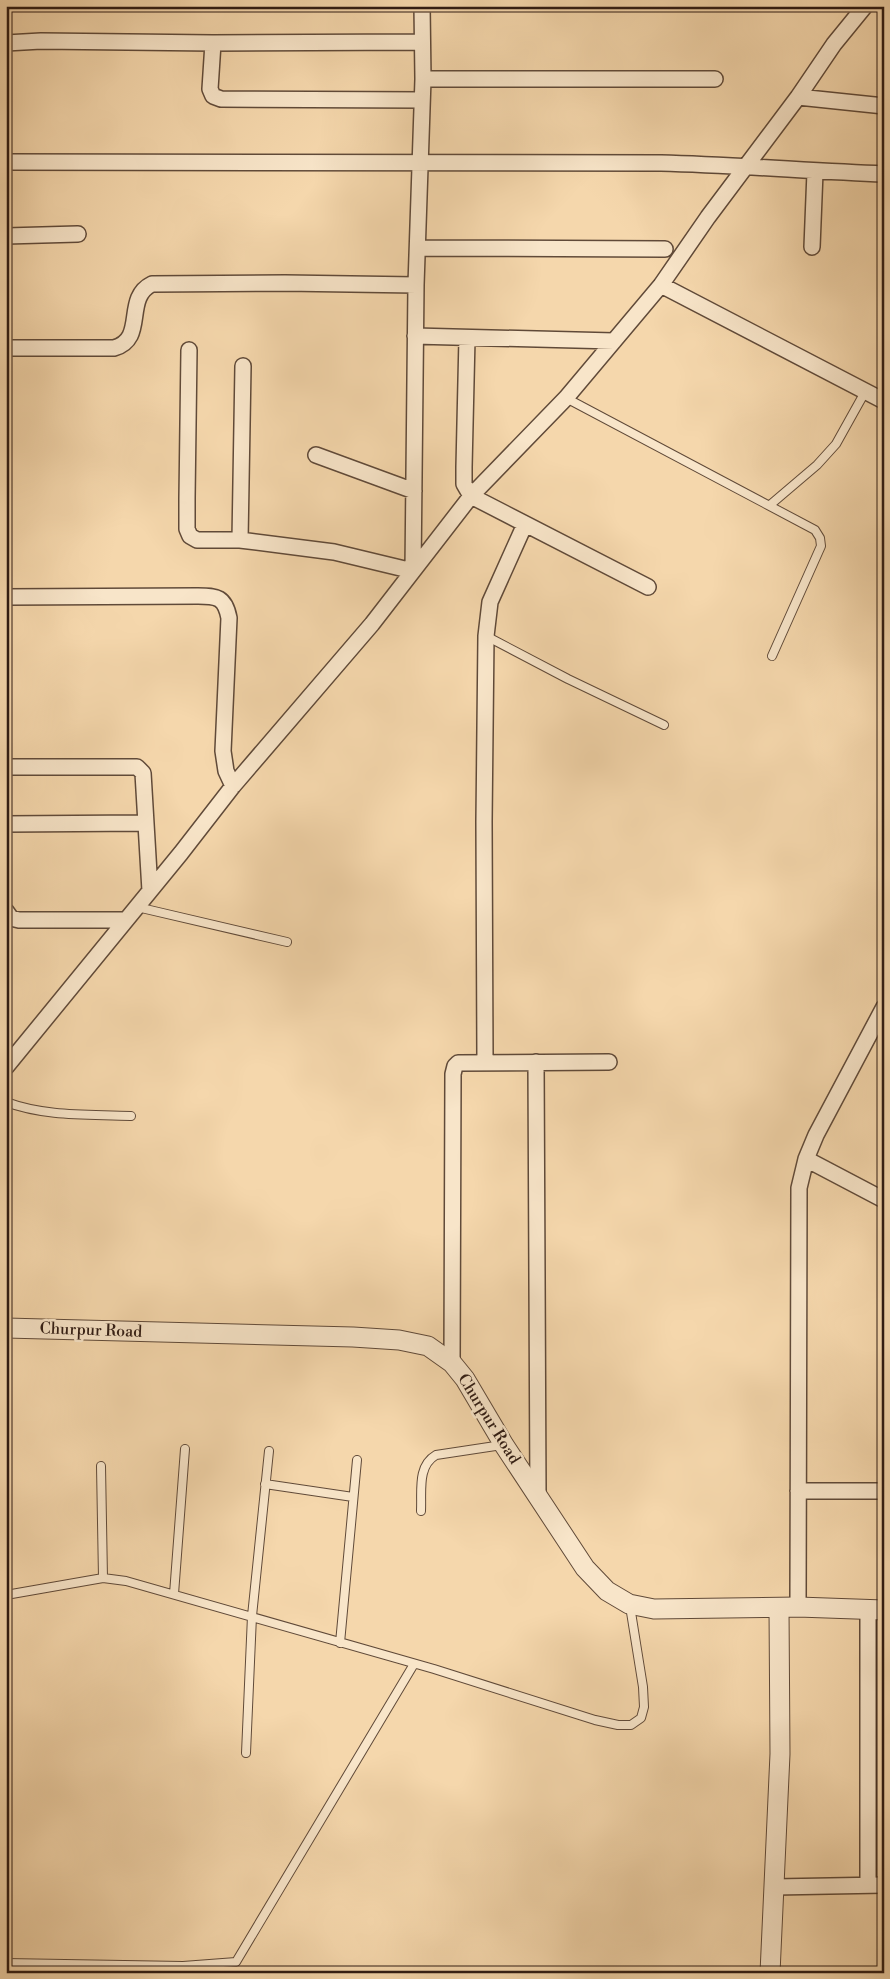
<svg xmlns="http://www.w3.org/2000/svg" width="890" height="1979" font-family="'Libre Bodoni',serif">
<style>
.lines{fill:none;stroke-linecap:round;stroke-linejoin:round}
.service-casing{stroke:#604a39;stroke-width:10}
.minor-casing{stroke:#604a39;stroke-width:18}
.tertiary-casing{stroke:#604a39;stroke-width:21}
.service{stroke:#f8e5c9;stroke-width:8}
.minor{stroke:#f8e5c9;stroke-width:15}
.tertiary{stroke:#f8e5c9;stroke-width:19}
.labels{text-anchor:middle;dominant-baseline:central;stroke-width:5;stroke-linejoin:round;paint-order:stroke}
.street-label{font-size:16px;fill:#2f1b13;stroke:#f8e5c9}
</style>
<rect width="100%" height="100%" fill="#f5d7ac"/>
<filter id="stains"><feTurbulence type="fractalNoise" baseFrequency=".004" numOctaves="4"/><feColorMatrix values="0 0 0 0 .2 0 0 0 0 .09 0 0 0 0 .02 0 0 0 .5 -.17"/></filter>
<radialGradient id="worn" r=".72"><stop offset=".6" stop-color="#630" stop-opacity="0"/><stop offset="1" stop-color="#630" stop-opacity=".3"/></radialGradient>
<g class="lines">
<defs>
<path id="service" d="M 566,398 L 815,530 L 820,538 L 821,546 L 772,656
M 770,505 L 817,465 L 836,444 L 865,392
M 486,636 L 568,679 L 664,725
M 137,907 L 287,942
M 6,1102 C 46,1117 90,1114 131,1116
M 101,1466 L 103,1578
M 265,1484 L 353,1497
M 421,1511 C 422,1491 417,1466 436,1455 L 502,1445
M 174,1594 L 185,1449
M 6,1595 L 103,1578 L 126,1581 L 434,1669 L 595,1720 L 618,1725 L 631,1725 L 641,1718 L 644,1707 L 643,1687 L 630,1606
M 340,1643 L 357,1460
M 246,1753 L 252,1616 L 269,1451
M 6,1963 L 183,1966 L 236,1962 L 414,1664"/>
<path id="minor" d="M 6,43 L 41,41 L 213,43 L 422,42
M 213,43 L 210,89 L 213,96 L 221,99 L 422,100
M 423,79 L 715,79
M 798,97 L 884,106
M 6,162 L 661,163 C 736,165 809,171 884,174
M 6,236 L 78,234
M 812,247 L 815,172
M 418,248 L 665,249
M 661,285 L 884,401
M 415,336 L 614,341
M 467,338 L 464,467 L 464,484 L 471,496 L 648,587
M 6,348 L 114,348 C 147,339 123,298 152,284 L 285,283 L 416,285
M 189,350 L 187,498 L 187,529 L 190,536 L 197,540 L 240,540 L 334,552 L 413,571 L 416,285 L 423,79 L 422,6
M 316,455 L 414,491
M 240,540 L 243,366
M 6,597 L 198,596 C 217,596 225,597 229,618 L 223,751 L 226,771 L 233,786
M 6,767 L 137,767 L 143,773 L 150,891
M 6,824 L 145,823
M 6,911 L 11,918 L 19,920 L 126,920
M 485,1061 L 484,822 L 486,636 L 490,602 L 525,524
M 536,1062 L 538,1494
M 6,1067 L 181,853 L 233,786 L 372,624 L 471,496 L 566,398 L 661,285 L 708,217 L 798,97 L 834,44 L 865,6
M 806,1159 L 884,1200
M 452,1363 L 453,1074 L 455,1066 L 458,1063 L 609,1062
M 798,1491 L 884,1491
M 798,1607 L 799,1188 L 806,1159 L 816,1135 L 884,1007
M 868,1885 L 868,1610
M 775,1887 L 884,1885"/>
<path id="tertiary" d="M 6,1328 L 353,1337 L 399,1340 L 428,1346 L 452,1363 L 465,1379 L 504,1445 L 585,1568 L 607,1591 L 629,1604 L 654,1609 L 798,1607 L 884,1610
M 770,1973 L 780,1754 L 779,1608"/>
</defs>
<use href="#service" class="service-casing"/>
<use href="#minor" class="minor-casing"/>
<use href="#tertiary" class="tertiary-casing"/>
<use href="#service" class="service"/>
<use href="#minor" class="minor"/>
<use href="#tertiary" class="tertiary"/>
</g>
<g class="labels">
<g class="street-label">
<text transform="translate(91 1330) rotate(2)">Churpur Road</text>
<text transform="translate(489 1419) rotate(58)">Churpur Road</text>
</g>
</g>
<rect width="890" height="1979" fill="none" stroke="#f5d7ac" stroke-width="25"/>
<rect x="8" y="8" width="875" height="1964" fill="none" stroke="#2f1b13" stroke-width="2.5"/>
<rect x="12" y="12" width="865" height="1954" fill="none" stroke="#2f1b13"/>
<rect width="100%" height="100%" filter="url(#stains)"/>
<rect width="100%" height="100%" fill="url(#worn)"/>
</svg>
